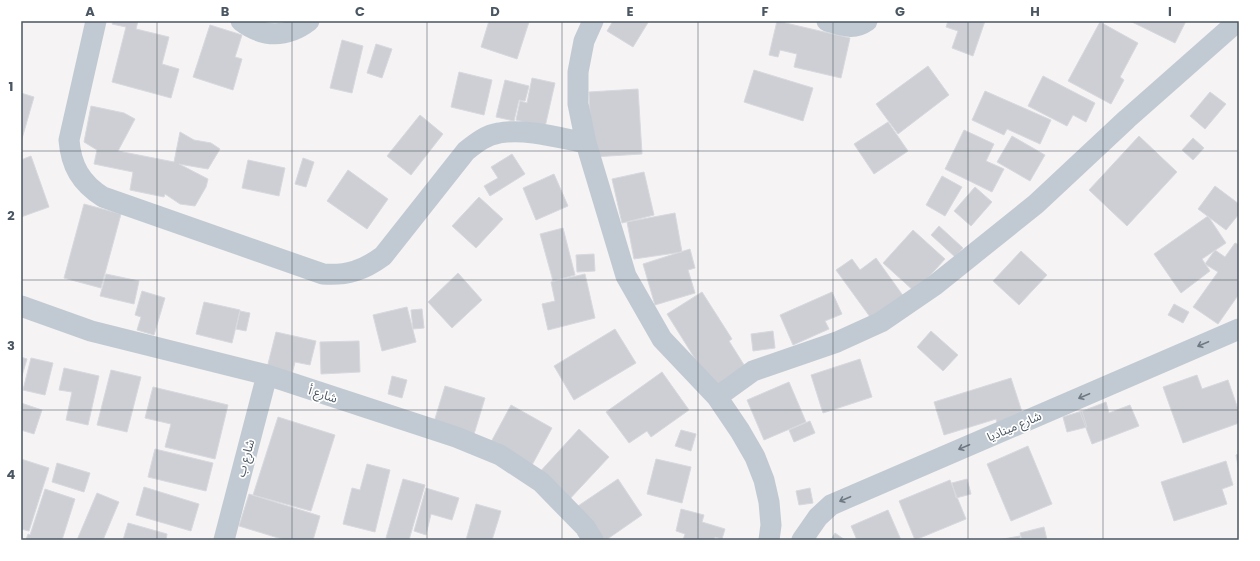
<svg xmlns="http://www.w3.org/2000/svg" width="1260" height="561" font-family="Poppins,'Noto Sans Arabic',sans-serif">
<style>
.building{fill:#cdcfd5;stroke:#d7d9de}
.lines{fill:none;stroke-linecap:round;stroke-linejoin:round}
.street{stroke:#c1cad2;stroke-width:21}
.oneway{stroke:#6e7983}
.grid{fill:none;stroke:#4a5661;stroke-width:1;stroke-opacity:0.55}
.labels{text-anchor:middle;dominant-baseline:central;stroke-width:3.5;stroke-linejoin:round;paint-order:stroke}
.street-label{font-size:12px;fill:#4a5661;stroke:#fff}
.neatline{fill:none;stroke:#4a5661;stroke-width:1.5}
.grid-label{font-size:13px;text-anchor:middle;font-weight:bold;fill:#4a5661}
</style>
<rect width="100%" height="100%" fill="#f5f3f3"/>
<path class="building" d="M 113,21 L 138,21 L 136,29 L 169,37 L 162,64 L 179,69 L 171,98 L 112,82 L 126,27 L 112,24 Z
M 489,21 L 529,22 L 517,59 L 481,47 Z
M 613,21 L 649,21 L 633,47 L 607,31 Z
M 777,21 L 850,38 L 841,78 L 794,67 L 797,54 L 780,50 L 778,57 L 769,55 Z
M 948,21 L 985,21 L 973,56 L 952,48 L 958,31 L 946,27 Z
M 1130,21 L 1186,21 L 1175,43 Z
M 1100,22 L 1138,43 L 1120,77 L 1124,80 L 1111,104 L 1068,81 Z
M 210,25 L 242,35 L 235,57 L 242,59 L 233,90 L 193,77 Z
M 342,40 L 363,46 L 352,93 L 330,88 Z
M 376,44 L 392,49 L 382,78 L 367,73 Z
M 928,66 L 949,95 L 898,134 L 876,104 Z
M 754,70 L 813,88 L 803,121 L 744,102 Z
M 459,72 L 492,80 L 484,115 L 451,107 Z
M 1043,76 L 1095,103 L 1086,122 L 1073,115 L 1067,126 L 1028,106 Z
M 532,78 L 555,83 L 545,127 L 516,120 L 520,101 L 527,103 Z
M 505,80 L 529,86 L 525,101 L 519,100 L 514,121 L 496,117 Z
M 638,89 L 642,154 L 592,157 L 589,92 Z
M 985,91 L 1051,120 L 1040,144 L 1007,129 L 1004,135 L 972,120 Z
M 1210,92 L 1226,104 L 1205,129 L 1190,116 Z
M 21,93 L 34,97 L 21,142 Z
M 91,106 L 124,113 L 135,119 L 118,151 L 174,162 L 180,132 L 194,140 L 211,143 L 220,149 L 208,169 L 179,164 L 208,179 L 206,187 L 195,206 L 180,204 L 165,194 L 164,197 L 130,190 L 133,172 L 94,164 L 97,150 L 84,142 Z
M 420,115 L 443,134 L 411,175 L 387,156 Z
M 888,122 L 908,151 L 874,174 L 854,144 Z
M 964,130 L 994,144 L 986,161 L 1004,169 L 992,192 L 945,169 Z
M 1012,136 L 1045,155 L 1030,181 L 997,162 Z
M 1139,136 L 1177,172 L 1127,226 L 1089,190 Z
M 1193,138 L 1204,148 L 1193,160 L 1182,150 Z
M 512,154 L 525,174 L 490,196 L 484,186 L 498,178 L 491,167 Z
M 31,156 L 49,207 L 21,217 L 21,160 Z
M 303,158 L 314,162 L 306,187 L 295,184 Z
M 248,160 L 285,168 L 279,196 L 242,188 Z
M 348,170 L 388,199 L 367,229 L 327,201 Z
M 644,172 L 654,215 L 622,223 L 612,179 Z
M 554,174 L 568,206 L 536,220 L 523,188 Z
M 942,176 L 962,187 L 945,216 L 926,205 Z
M 1215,186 L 1239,204 L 1239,214 L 1226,230 L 1198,209 Z
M 975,187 L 992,202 L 971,226 L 954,211 Z
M 479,197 L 503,219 L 476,248 L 452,226 Z
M 84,204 L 121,214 L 101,288 L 64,278 Z
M 675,213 L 682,252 L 634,259 L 627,222 Z
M 1208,216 L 1226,243 L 1202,259 L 1210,271 L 1181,293 L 1154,254 Z
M 939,226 L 963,248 L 955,257 L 931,235 Z
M 563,228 L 575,275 L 553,281 L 540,234 Z
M 913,230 L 945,259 L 915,292 L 883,263 Z
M 1235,243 L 1239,245 L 1239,294 L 1218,324 L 1193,307 L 1218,272 L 1205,264 L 1215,250 L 1225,257 Z
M 690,249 L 695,268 L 688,270 L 695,293 L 655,305 L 643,264 Z
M 1021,251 L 1047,275 L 1019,305 L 993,281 Z
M 594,254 L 595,271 L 577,272 L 576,255 Z
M 876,258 L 904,297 L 873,321 L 836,270 L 852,259 L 860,270 Z
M 458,273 L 482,300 L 452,328 L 428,302 Z
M 106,274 L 139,281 L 134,304 L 100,296 Z
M 585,274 L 595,318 L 548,330 L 542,304 L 555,301 L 551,282 Z
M 142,291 L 165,298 L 154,335 L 137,330 L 141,317 L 135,315 Z
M 702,292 L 732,339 L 729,341 L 746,368 L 712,390 L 699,365 L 667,314 Z
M 832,292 L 842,314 L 825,321 L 829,329 L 793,345 L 780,315 Z
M 204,302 L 240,310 L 232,343 L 196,334 Z
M 1174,304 L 1189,312 L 1183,323 L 1168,315 Z
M 407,307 L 416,342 L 382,351 L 373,315 Z
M 422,309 L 424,328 L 413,329 L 411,310 Z
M 240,311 L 250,313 L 246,331 L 236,329 Z
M 615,329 L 636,363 L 574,400 L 554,366 Z
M 773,331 L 775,348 L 753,351 L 751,334 Z
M 931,331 L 958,355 L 943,371 L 917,347 Z
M 276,332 L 316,341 L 310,365 L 295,362 L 292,374 L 267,368 Z
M 359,341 L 360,372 L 321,374 L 320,342 Z
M 21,357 L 27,359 L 21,379 Z
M 31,358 L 53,363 L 45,395 L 23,390 Z
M 860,359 L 872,397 L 823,413 L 811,375 Z
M 64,368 L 99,376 L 88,425 L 66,420 L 72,392 L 59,390 Z
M 111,370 L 141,377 L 127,432 L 97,425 Z
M 662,372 L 689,410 L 651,437 L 647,431 L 629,443 L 606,412 Z
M 1197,375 L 1202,389 L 1228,380 L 1239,412 L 1239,423 L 1183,443 L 1163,387 Z
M 392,376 L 407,380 L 402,398 L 388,394 Z
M 1011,378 L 1023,415 L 997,423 L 996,419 L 944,435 L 934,402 Z
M 789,382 L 806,422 L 764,440 L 747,400 Z
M 445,386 L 485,398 L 474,434 L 434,422 Z
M 153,387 L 228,405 L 215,459 L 165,447 L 171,424 L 145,418 Z
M 1106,402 L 1109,413 L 1130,405 L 1139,426 L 1092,444 L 1080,412 Z
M 21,403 L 42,410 L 34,434 L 21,430 Z
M 511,405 L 552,428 L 525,478 L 484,455 Z
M 1082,411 L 1087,427 L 1067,432 L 1063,417 Z
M 278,417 L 335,435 L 311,511 L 253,495 Z
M 810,421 L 815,433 L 794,442 L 789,430 Z
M 579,429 L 609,457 L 566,503 L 537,475 Z
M 681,430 L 696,434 L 691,451 L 675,446 Z
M 1028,446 L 1052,504 L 1011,521 L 987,464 Z
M 155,449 L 213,463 L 206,491 L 148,477 Z
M 1239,454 L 1239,471 L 1236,455 Z
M 21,459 L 49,468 L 29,531 L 21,529 Z
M 656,459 L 691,467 L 682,503 L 647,494 Z
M 1226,461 L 1233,485 L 1222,489 L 1227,504 L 1174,521 L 1161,482 Z
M 57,463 L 90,473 L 84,492 L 52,482 Z
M 367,464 L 390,470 L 375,532 L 343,524 L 352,488 L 360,490 Z
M 403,479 L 425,485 L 409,540 L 392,540 L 386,538 Z
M 618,479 L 642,515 L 606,540 L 600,540 L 578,506 Z
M 967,479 L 971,494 L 956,498 L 952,483 Z
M 950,480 L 966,519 L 915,540 L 899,501 Z
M 144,487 L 199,504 L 191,531 L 136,515 Z
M 426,488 L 459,498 L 452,520 L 431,514 L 426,535 L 414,531 Z
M 810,488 L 813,503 L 799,505 L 796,491 Z
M 45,489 L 75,499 L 62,540 L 26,540 L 28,534 L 30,535 Z
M 97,493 L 119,502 L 103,540 L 77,540 Z
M 249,494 L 320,516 L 313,540 L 285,540 L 239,526 Z
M 476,504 L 501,511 L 492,540 L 466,540 Z
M 681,509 L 704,515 L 702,522 L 725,529 L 722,539 L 715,537 L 714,540 L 683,540 L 685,534 L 676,531 Z
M 888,510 L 901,540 L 857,540 L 851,526 Z
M 128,523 L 167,534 L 166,540 L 123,540 Z
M 1044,527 L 1047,540 L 1022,540 L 1020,533 Z
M 835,533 L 845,540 L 831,540 Z
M 1020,536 L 1020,540 L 998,540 Z"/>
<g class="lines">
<path class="street" d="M 96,21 L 69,140 C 71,166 81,183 103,197 L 323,274 C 347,276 364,270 383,256 L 466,151 C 476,143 486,135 499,133 C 525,128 560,138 586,143
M 241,21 C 263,38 287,38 309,21
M 593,21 L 584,41 L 578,72 L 578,104 L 586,143 L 626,276 L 662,339 L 717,397 L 740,431 L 755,457 L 764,480 L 769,502 L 771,525 L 769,540
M 827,21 C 842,25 853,31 867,21
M 21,306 L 91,331 L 267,375 L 456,437 L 500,455 L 541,482 L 585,527 L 593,540
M 717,397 L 753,371 L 837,342 L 881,322 L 935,285 L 1036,204 L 1127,119 L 1238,21
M 224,540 L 267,375
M 802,540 L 818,517 L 831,505 L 1239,329"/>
</g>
<defs><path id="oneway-shaft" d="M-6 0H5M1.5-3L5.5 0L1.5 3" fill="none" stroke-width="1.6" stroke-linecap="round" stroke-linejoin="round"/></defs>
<g class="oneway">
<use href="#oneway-shaft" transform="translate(1203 344) rotate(157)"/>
<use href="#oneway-shaft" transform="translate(1084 396) rotate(157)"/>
<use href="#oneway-shaft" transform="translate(964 447) rotate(157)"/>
<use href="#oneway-shaft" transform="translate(845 499) rotate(157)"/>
</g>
<path class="grid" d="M 157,21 L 157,540M 292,21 L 292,540M 427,21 L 427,540M 562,21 L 562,540M 698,21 L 698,540M 833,21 L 833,540M 968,21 L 968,540M 1103,21 L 1103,540M 21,151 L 1239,151M 21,280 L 1239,280M 21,410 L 1239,410"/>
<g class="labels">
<g class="street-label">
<text transform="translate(323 394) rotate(18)">شارع أ</text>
<text transform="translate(1014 426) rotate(-23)">شارع ميناديا</text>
<text transform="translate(245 458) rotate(-75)">شارع ب</text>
</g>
</g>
<rect width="1260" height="561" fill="none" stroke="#ffffff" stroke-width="44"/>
<rect x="22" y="22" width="1216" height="517" class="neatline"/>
<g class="grid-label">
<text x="90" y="16">A</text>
<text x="225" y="16">B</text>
<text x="360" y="16">C</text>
<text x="495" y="16">D</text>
<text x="630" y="16">E</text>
<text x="765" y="16">F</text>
<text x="900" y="16">G</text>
<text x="1035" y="16">H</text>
<text x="1170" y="16">I</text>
<text x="11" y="91">1</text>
<text x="11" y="220">2</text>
<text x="11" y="350">3</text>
<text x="11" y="479">4</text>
</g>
</svg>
